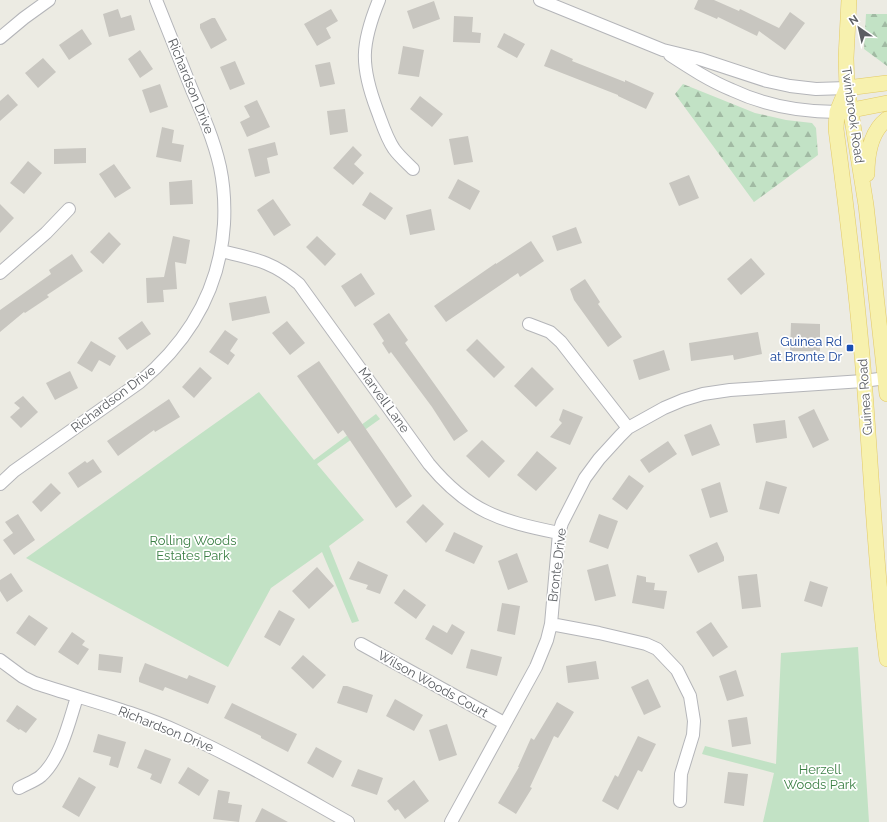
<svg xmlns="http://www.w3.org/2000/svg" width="887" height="822" font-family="Raleway,sans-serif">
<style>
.forest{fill:url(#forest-firs)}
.park{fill:#c2e2c5}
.building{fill:#c8c6c0}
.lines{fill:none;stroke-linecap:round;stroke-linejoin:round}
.minor-casing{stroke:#b4b5b9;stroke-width:14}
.major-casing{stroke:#e3ca66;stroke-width:16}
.minor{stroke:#fff;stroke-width:12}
.major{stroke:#f7f1ae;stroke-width:15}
.transit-dot{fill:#1a4fb4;stroke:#fff;stroke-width:1.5}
.labels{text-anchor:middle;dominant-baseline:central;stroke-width:3.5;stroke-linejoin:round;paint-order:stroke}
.street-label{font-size:13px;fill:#5b5e62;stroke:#fff}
.transit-label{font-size:13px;fill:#164399;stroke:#fff;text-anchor:end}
.park-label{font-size:13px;fill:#3d8046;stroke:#fff}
</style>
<defs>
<pattern id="forest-firs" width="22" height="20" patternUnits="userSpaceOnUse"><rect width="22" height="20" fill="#c2e2c5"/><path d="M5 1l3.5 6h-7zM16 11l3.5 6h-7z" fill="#a1baa3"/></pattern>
</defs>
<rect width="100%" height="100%" fill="#ecebe3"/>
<path class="forest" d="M 866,14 L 887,14 L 887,66 L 864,49 Z
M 683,84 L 755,113 L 786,120 L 812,123 L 816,128 L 818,155 L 754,202 L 675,94 Z"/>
<path class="park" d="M 259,392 L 314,460 L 376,414 L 380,419 L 317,464 L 364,520 L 329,546 L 359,621 L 352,623 L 322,552 L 271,588 L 228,667 L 26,558 Z
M 858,647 L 869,822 L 763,822 L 774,773 L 702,754 L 705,746 L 776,764 L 781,653 Z"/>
<path class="building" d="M 698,0 L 714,0 L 739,11 L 740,9 L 779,28 L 790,12 L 805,23 L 785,50 L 759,31 L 757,36 L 718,17 L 717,19 L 694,9 Z
M 434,1 L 440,19 L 413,29 L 407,11 Z
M 118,9 L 121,18 L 131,15 L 135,30 L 109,37 L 103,14 Z
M 331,9 L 338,21 L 326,28 L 331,38 L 317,46 L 304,24 Z
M 454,16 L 473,17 L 472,32 L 481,33 L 480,43 L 453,42 Z
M 212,18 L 215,18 L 227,40 L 211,49 L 200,28 L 200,24 Z
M 82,29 L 92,44 L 69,60 L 59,45 Z
M 504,33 L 525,44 L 517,58 L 497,47 Z
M 403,46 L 424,50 L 419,77 L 398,74 Z
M 551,49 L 573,59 L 572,61 L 625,82 L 625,80 L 654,93 L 646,109 L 618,96 L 618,95 L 544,66 Z
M 140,50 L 153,69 L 140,78 L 128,59 Z
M 43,58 L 56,72 L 38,88 L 25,73 Z
M 235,61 L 245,84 L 230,90 L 220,67 Z
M 330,62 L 335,84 L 320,87 L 315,65 Z
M 160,84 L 168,107 L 150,113 L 142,90 Z
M 8,94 L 18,105 L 0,121 L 0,101 Z
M 420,96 L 443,114 L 432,127 L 410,109 Z
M 257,100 L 270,127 L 247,137 L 240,122 L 250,117 L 244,106 Z
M 345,109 L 348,132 L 330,135 L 327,111 Z
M 162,127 L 174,130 L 172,143 L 184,145 L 181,162 L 156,157 Z
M 468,136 L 473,162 L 454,165 L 449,139 Z
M 275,142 L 278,155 L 267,158 L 270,173 L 255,177 L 248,149 Z
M 353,146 L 362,155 L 354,164 L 364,173 L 353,185 L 333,168 Z
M 86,148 L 86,163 L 54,164 L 54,149 Z
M 28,161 L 42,173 L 24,194 L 10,183 Z
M 114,164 L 131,188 L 115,198 L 99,174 Z
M 689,175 L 699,198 L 679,206 L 669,183 Z
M 458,179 L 480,191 L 470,210 L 448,198 Z
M 192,180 L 193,204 L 170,205 L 169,182 Z
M 370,192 L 393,208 L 385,220 L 362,205 Z
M 273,199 L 291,225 L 274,236 L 257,210 Z
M 0,204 L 14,218 L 0,233 Z
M 431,209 L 435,230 L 410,235 L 406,215 Z
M 576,227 L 582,243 L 557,251 L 552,236 Z
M 109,232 L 121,244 L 103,264 L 90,252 Z
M 173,236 L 190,240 L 186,264 L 175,262 L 177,289 L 163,290 L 164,302 L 147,303 L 146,278 L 164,277 Z
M 317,236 L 336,254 L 325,266 L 306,247 Z
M 531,241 L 544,261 L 520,277 L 518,273 L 446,322 L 434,306 L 496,263 L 496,264 Z
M 72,254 L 83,271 L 47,295 L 49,297 L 25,313 L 24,312 L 0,332 L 0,310 L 51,274 L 49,270 Z
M 751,258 L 765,274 L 741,295 L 727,279 Z
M 361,273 L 375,294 L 355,307 L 341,286 Z
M 585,279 L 600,302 L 598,304 L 622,337 L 608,347 L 574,300 L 570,289 Z
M 266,296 L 270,313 L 232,321 L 229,303 Z
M 389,313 L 408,340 L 405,343 L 468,431 L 454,441 L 432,407 L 391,352 L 389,354 L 382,343 L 384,341 L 373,324 Z
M 142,321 L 151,334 L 127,350 L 118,338 Z
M 287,321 L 305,343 L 290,355 L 272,333 Z
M 791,323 L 820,324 L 820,351 L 790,351 Z
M 225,330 L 238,339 L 230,351 L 235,355 L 228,365 L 209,352 Z
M 758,332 L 762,354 L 734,360 L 733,355 L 691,361 L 689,343 Z
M 477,339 L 505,367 L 494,378 L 466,350 Z
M 91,341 L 116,356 L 110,366 L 99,360 L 92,372 L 77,363 Z
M 664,350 L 670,370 L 639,380 L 633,360 Z
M 319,361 L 412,496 L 396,508 L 343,430 L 338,434 L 297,376 Z
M 200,367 L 212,378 L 194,398 L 182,387 Z
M 532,367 L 554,389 L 536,407 L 514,386 Z
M 70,371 L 78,388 L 55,400 L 46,383 Z
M 23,396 L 38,412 L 21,428 L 10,417 L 20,408 L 14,403 Z
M 169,399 L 180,417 L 155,432 L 154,430 L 118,456 L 107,441 Z
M 563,409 L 583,417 L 570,445 L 550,437 L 562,423 L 559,420 Z
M 814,409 L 829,440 L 813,448 L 798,417 Z
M 785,420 L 787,438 L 756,443 L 753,424 Z
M 711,424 L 720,445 L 692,456 L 684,435 Z
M 482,440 L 505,461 L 489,478 L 466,456 Z
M 668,441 L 677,454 L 649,473 L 640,460 Z
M 537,451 L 557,468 L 536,491 L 517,475 Z
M 93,459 L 102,472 L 78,488 L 68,473 L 85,461 L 87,463 Z
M 629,475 L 644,486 L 627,510 L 612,499 Z
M 766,481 L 787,487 L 779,514 L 759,509 Z
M 720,482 L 728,512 L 710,518 L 701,489 Z
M 51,483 L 61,493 L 41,512 L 32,502 Z
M 423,504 L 444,524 L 426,543 L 406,522 Z
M 18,514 L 35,540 L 14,555 L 3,540 L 13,533 L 5,522 Z
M 599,514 L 618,521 L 608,549 L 589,542 Z
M 454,532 L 483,546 L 474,564 L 445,551 Z
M 717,542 L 724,557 L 724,561 L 698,573 L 689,555 Z
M 517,553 L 528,582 L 508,590 L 498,561 Z
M 358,561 L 388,575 L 380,594 L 366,589 L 368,585 L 349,579 Z
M 608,564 L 616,596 L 595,601 L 587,570 Z
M 317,567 L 334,586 L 309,609 L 292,591 Z
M 11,573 L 23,591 L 7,602 L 0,591 L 0,580 Z
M 757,574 L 761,607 L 742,609 L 738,576 Z
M 637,575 L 646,577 L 646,582 L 655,583 L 654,590 L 667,591 L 664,609 L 632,603 Z
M 810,581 L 828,587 L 822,607 L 804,601 Z
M 404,589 L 426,605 L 416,619 L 394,603 Z
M 502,603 L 520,606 L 515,635 L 497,631 Z
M 279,610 L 295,619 L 280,646 L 264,637 Z
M 29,615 L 48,628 L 35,646 L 16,633 Z
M 711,622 L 728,647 L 713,657 L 696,632 Z
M 452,624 L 465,632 L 452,655 L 425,639 L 433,625 L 447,633 Z
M 72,632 L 85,641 L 82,645 L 89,649 L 78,665 L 58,652 Z
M 471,649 L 502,657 L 497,676 L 466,668 Z
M 99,654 L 123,657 L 121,673 L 98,670 Z
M 303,655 L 326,675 L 313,689 L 291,668 Z
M 596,661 L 599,679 L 568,683 L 566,666 Z
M 145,663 L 187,679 L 189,675 L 216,686 L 208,704 L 165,687 L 163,691 L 139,682 L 139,678 Z
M 736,670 L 744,696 L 727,701 L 719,676 Z
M 648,679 L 661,707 L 644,715 L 631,687 Z
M 343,686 L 347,686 L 373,695 L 367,713 L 337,703 Z
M 395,699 L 423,715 L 414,731 L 386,716 Z
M 557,702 L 574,712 L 558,738 L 554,736 L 530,787 L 532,788 L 516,814 L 498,803 L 519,767 L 518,767 L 531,738 L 534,740 Z
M 232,703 L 297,734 L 288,752 L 261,738 L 261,736 L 224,718 Z
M 17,705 L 37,719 L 26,733 L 20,729 L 19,730 L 6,721 Z
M 747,717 L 751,744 L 732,747 L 728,720 Z
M 447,724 L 457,755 L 439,761 L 429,730 Z
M 98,734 L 126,742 L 118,768 L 109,765 L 111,757 L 93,752 Z
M 638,736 L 656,744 L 642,772 L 638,770 L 618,810 L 602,801 L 615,775 L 618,777 Z
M 316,747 L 342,761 L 333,778 L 307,763 Z
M 145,749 L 171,759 L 161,784 L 150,779 L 152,774 L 137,768 Z
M 188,767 L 209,780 L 199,796 L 178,783 Z
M 358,769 L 383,778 L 377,795 L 351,786 Z
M 728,772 L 748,774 L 744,806 L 724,803 Z
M 79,777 L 96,787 L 79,817 L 62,807 Z
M 414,780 L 429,801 L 405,819 L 398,809 L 395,811 L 387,801 Z
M 218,790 L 230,792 L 228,803 L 242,805 L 239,822 L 213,819 Z
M 262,808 L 288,822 L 255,822 Z"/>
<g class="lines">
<defs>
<path id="minor" d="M 379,0 C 361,44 360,65 377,110 C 382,123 386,137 394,149 C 399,156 407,163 413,169
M 540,0 L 663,50 L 700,59 L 767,81 L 790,86 L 816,89 L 847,88
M 0,38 L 24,18 L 49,0
M 670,55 C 690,68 710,81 732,90 C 764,105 801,112 837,112
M 221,251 C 254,259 272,261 299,284 L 429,464 C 469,512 500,521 559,533
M 0,273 L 46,233 L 69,209
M 529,324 L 550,332 L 561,342 L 628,428
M 0,484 L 14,471 L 140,382 C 189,341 220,289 224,224 C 225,205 224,186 220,167 C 214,140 203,115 192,90 C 180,60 168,30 156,0
M 551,624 L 599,633 L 646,644 L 657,649 L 677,670 L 690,696 L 694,721 L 693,735 L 681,774 L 680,801
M 361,644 L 504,723
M 0,660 L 23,677 L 35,683 C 83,699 133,711 179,732 C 237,758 293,791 348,822
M 19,788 C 26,784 35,781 41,776 C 61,758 69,722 77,697
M 451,822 L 536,667 L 547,640 L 551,624 L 559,533 L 562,523 L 585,478 L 599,459 L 620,436 L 628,428 L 664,408 L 683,400 L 703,394 L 730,390 L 863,381 L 887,378"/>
<path id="major" d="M 849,0 L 846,58 L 847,88 L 866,205 L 887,394
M 847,88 L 837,112 L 836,129 C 846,204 855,279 862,355 C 871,456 874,558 887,659
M 847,88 L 887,83
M 842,112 L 887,103
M 867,174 C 867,154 870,132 887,119"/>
</defs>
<use href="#minor" class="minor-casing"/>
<use href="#major" class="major-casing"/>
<use href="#minor" class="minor"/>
<use href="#major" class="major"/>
</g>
<rect class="transit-dot" x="846" y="344" width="8" height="8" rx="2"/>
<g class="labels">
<g class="street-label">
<text transform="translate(191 86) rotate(68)">Richardson Drive</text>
<text transform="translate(853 115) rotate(82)">Twinbrook Road</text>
<text transform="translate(865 397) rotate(-94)">Guinea Road</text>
<text transform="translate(113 399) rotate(-37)">Richardson Drive</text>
<text transform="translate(384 400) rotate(54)">Marvell Lane</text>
<text transform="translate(557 565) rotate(-83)">Bronte Drive</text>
<text transform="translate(433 684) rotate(29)">Wilson Woods Court</text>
<text transform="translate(166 729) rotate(22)">Richardson Drive</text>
</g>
<g class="transit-label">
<text x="842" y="341">Guinea Rd<tspan x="842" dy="15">at Bronte Dr</tspan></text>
</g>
<g class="park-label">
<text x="193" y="540">Rolling Woods<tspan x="193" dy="15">Estates Park</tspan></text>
<text x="820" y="769">Herzell<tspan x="820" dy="15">Woods Park</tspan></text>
</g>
</g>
<g transform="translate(859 28) rotate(326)" stroke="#ffffff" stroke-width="3" paint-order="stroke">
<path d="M0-3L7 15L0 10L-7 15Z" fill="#5b5e62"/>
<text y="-6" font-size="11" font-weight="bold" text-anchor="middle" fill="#5b5e62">N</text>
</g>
</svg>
